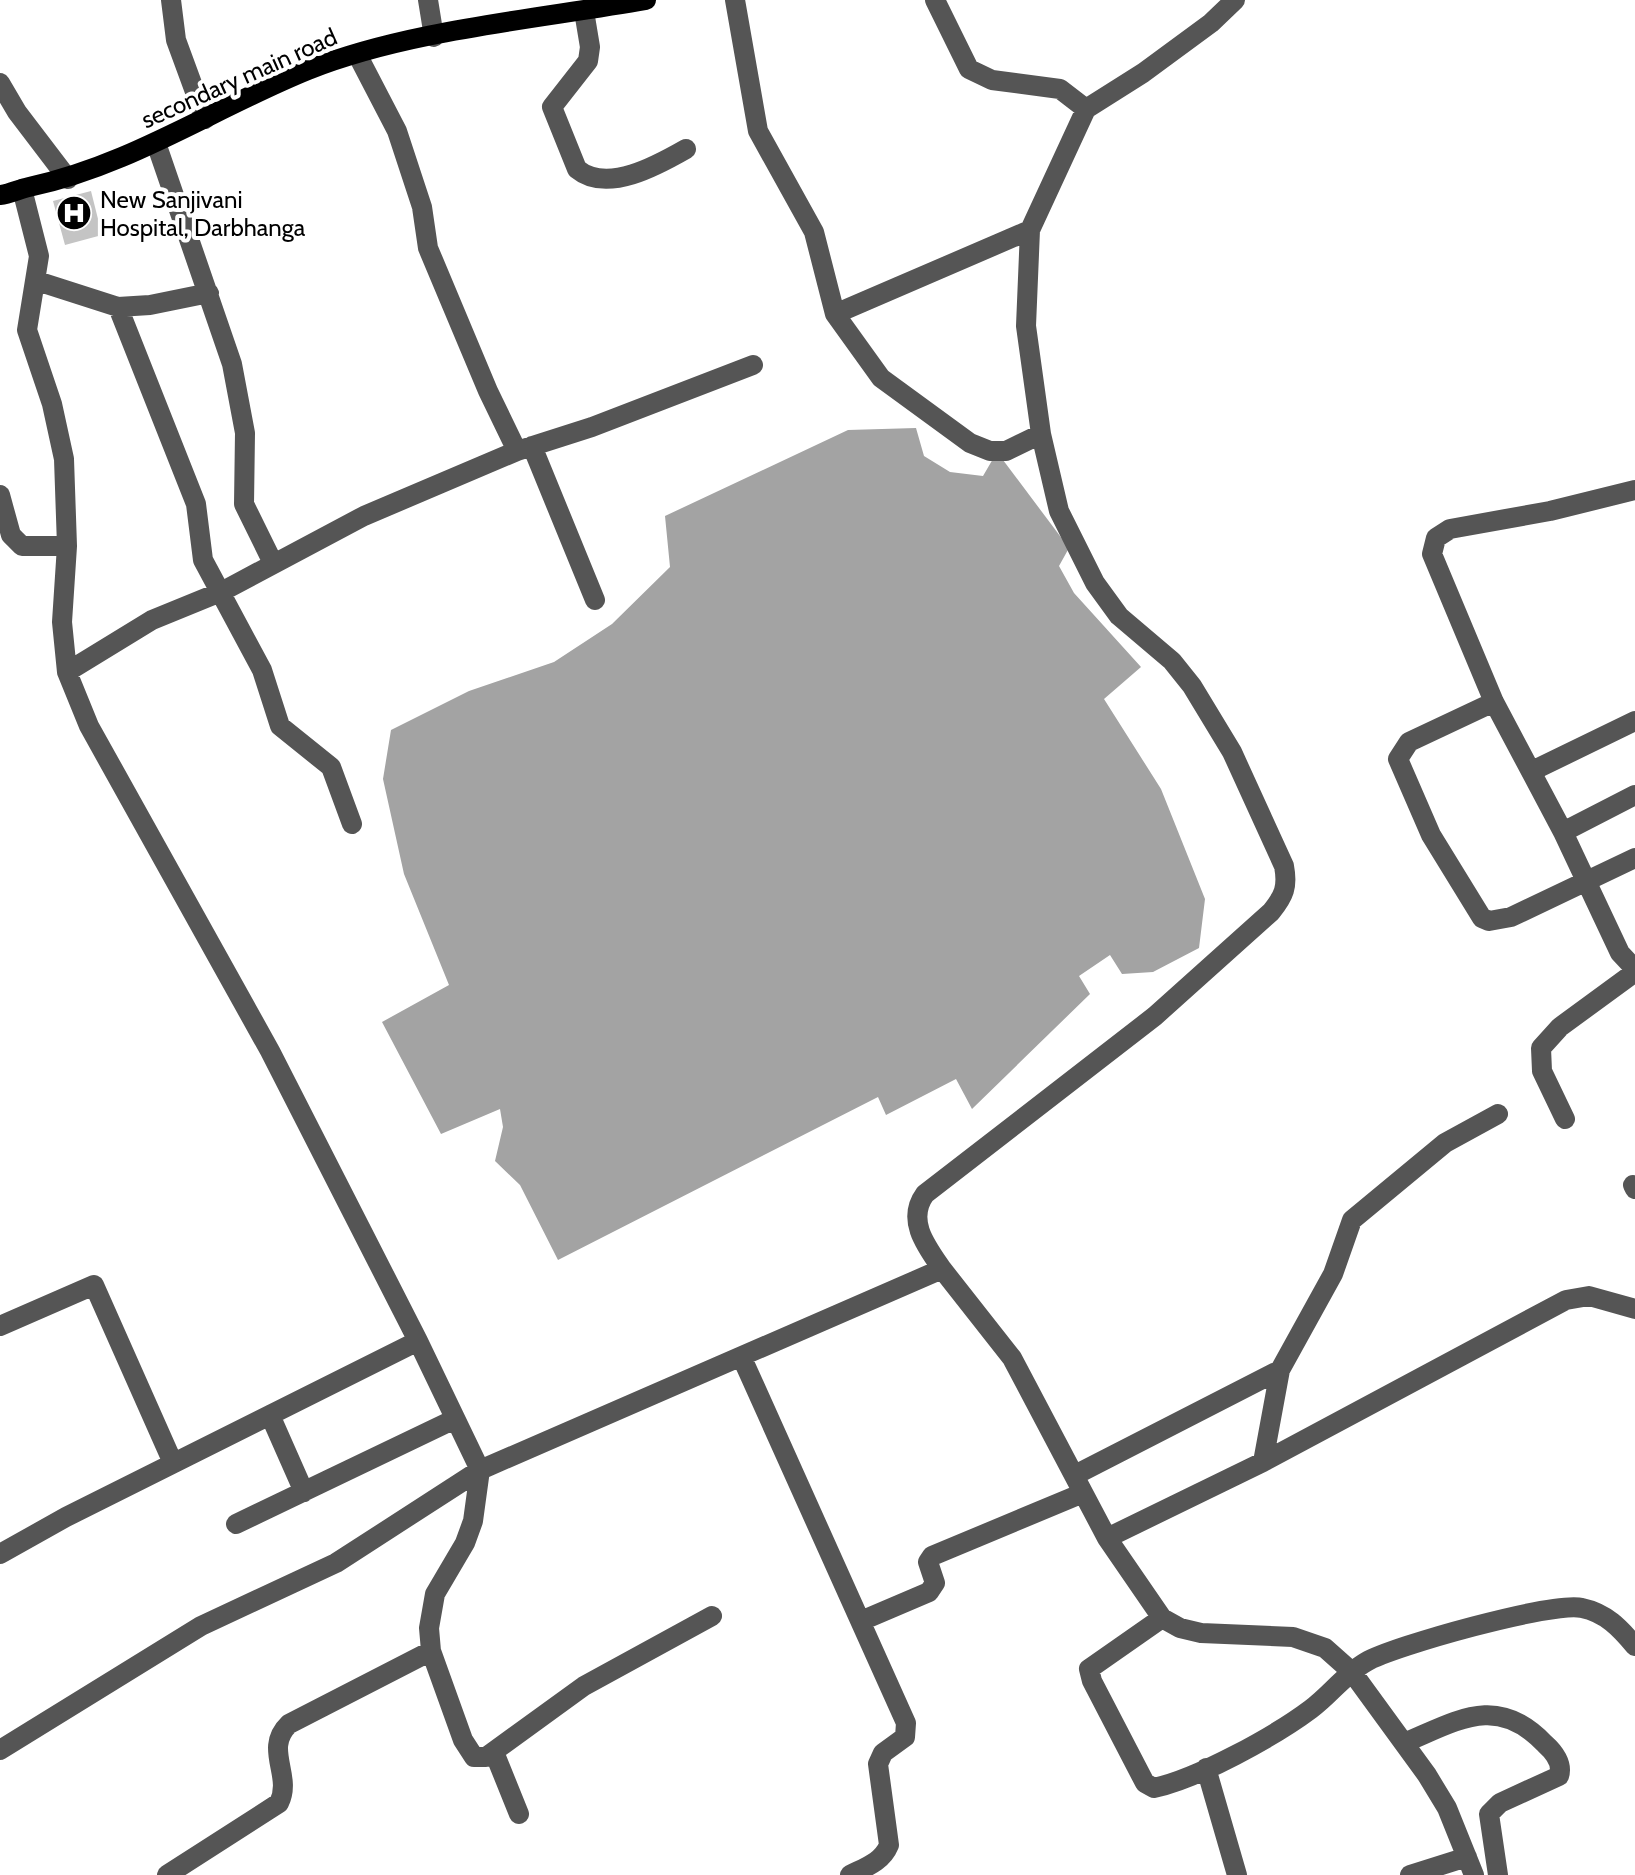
<svg xmlns="http://www.w3.org/2000/svg" width="1635" height="1875" font-family="Cabin,sans-serif">
<style>
.water{fill:#a3a3a3}
.building{fill:#c4c4c4}
.lines{fill:none;stroke-linecap:round;stroke-linejoin:round}
.minor{stroke:#555;stroke-width:20}
.major{stroke:#000;stroke-width:20}
.labels{text-anchor:middle;dominant-baseline:central;stroke-width:8;stroke-linejoin:round;paint-order:stroke}
.street-label{font-size:24px;fill:#000;stroke:#fff}
.poi-label{font-size:24px;fill:#000;stroke:#fff;text-anchor:start}
</style>
<rect width="100%" height="100%" fill="#fff"/>
<path class="water" d="M 916,428 L 924,456 L 950,472 L 983,476 L 997,452 L 1069,548 L 1059,566 L 1074,593 L 1141,667 L 1104,699 L 1161,789 L 1205,899 L 1199,948 L 1153,972 L 1122,974 L 1110,955 L 1079,976 L 1090,994 L 972,1109 L 956,1079 L 886,1115 L 878,1097 L 558,1260 L 520,1185 L 495,1161 L 503,1127 L 500,1109 L 441,1134 L 382,1022 L 449,985 L 404,874 L 383,779 L 391,730 L 469,691 L 554,662 L 612,624 L 670,567 L 665,516 L 848,430 Z"/>
<path class="building" d="M 91,191 L 102,235 L 65,245 L 53,201 Z"/>
<g class="lines">
<path class="minor" d="M 171,0 L 176,40 L 205,119
M 428,0 L 434,37
M 735,0 L 758,131 L 814,232 L 835,314 L 881,378 L 970,443 L 990,451 L 1006,451 L 1041,434
M 935,0 L 969,69 L 992,80 L 1060,89 L 1086,109
M 584,11 L 590,47 L 588,61 L 552,107 L 577,169 C 607,194 658,165 686,149
M 357,54 L 397,131 L 422,207 L 428,248 L 488,391 L 517,451
M 0,83 L 17,112 L 68,179
M 156,143 L 232,364 L 245,433 L 244,504 L 273,563
M 22,189 L 39,256 L 27,330 L 52,404 L 64,459 L 67,546 L 62,622 L 67,672 L 89,726 L 270,1051 L 418,1341 L 480,1470 L 473,1521 L 465,1543 L 435,1594 L 429,1628 L 431,1651 L 463,1740 L 474,1757 L 486,1757 L 584,1686 L 712,1616
M 37,281 L 118,307 L 150,305 L 209,293
M 118,307 L 196,504 L 203,560 L 262,670 L 280,726 L 331,767 L 352,824
M 835,314 L 1030,230 L 1086,109 L 1143,73 L 1211,23 L 1235,0
M 532,446 L 595,600
M 1635,490 L 1550,511 L 1450,529 L 1436,538 L 1432,554 L 1494,702 L 1563,832 L 1620,953 L 1635,969
M 0,495 L 11,535 L 22,546 L 67,546
M 67,672 L 152,620 L 223,591 L 364,516 L 517,451 L 592,427 L 753,365
M 1494,702 L 1409,742 L 1398,759 L 1431,835 L 1482,918 L 1489,921 L 1511,917 L 1635,858
M 1532,771 L 1635,721
M 1563,832 L 1635,795
M 1565,1119 L 1542,1071 L 1541,1048 L 1560,1027 L 1635,972
M 1633,1185 L 1635,1189
M 942,1269 L 1012,1358 L 1107,1538 L 1162,1618 L 1180,1628 L 1201,1633 L 1293,1637 L 1325,1648 L 1352,1672 L 1427,1775 L 1447,1808 L 1474,1875
M 0,1326 L 94,1285 L 173,1463
M 742,1358 L 906,1723 L 905,1737 L 883,1753 L 878,1764 L 889,1845 C 882,1862 866,1867 850,1875
M 270,1415 L 304,1492
M 1263,1462 L 1566,1300 L 1589,1296 L 1635,1309
M 1075,1475 L 1280,1370 L 1333,1274 L 1352,1220 L 1445,1143 L 1498,1114
M 236,1524 L 455,1419
M 1107,1538 L 1263,1462 L 1280,1370
M 0,1554 L 66,1517 L 418,1341
M 1162,1618 L 1089,1669 L 1092,1681 L 1145,1783 L 1154,1788 C 1197,1779 1275,1736 1311,1709 C 1330,1695 1345,1674 1366,1662 C 1393,1646 1554,1601 1582,1608 C 1606,1613 1620,1628 1635,1646
M 861,1621 L 929,1592 L 935,1583 L 928,1562 L 932,1556 L 1083,1493
M 1404,1743 C 1457,1721 1497,1693 1545,1744 C 1554,1752 1563,1764 1559,1776 L 1500,1803 L 1489,1814 L 1498,1875
M 0,1750 L 201,1626 L 336,1563 L 480,1470 L 942,1269 C 926,1246 906,1220 925,1194 L 1155,1016 L 1271,912 C 1284,896 1288,887 1284,866 L 1232,752 L 1192,686 L 1172,661 L 1119,616 L 1095,583 L 1059,511 L 1041,434 L 1026,326 L 1030,230
M 494,1752 L 519,1814
M 1206,1768 L 1237,1875
M 167,1875 L 279,1803 C 293,1775 263,1749 289,1724 L 431,1651
M 1410,1875 L 1467,1857"/>
<path class="major" d="M 0,195 C 10,194 19,189 29,187 C 129,166 214,108 308,70 C 408,30 539,19 646,0"/>
</g>
<defs>
<symbol id="hospital-disc" viewBox="-11 -11 22 22"><circle r="9.5" fill="#000" stroke="#fff"/><path d="M-5-5h3v3.5h4V-5h3V5h-3V1.5h-4V5h-3Z" fill="#fff"/></symbol>
</defs>
<g fill-rule="evenodd">
<use href="#hospital-disc" x="54" y="193" width="40" height="40"/>
</g>
<g class="labels">
<g class="street-label">
<text transform="translate(239 78) rotate(-24)">secondary main road</text>
</g>
<g class="poi-label">
<text x="100" y="199">New Sanjivani<tspan x="100" dy="28">Hospital, Darbhanga</tspan></text>
</g>
</g>
</svg>
